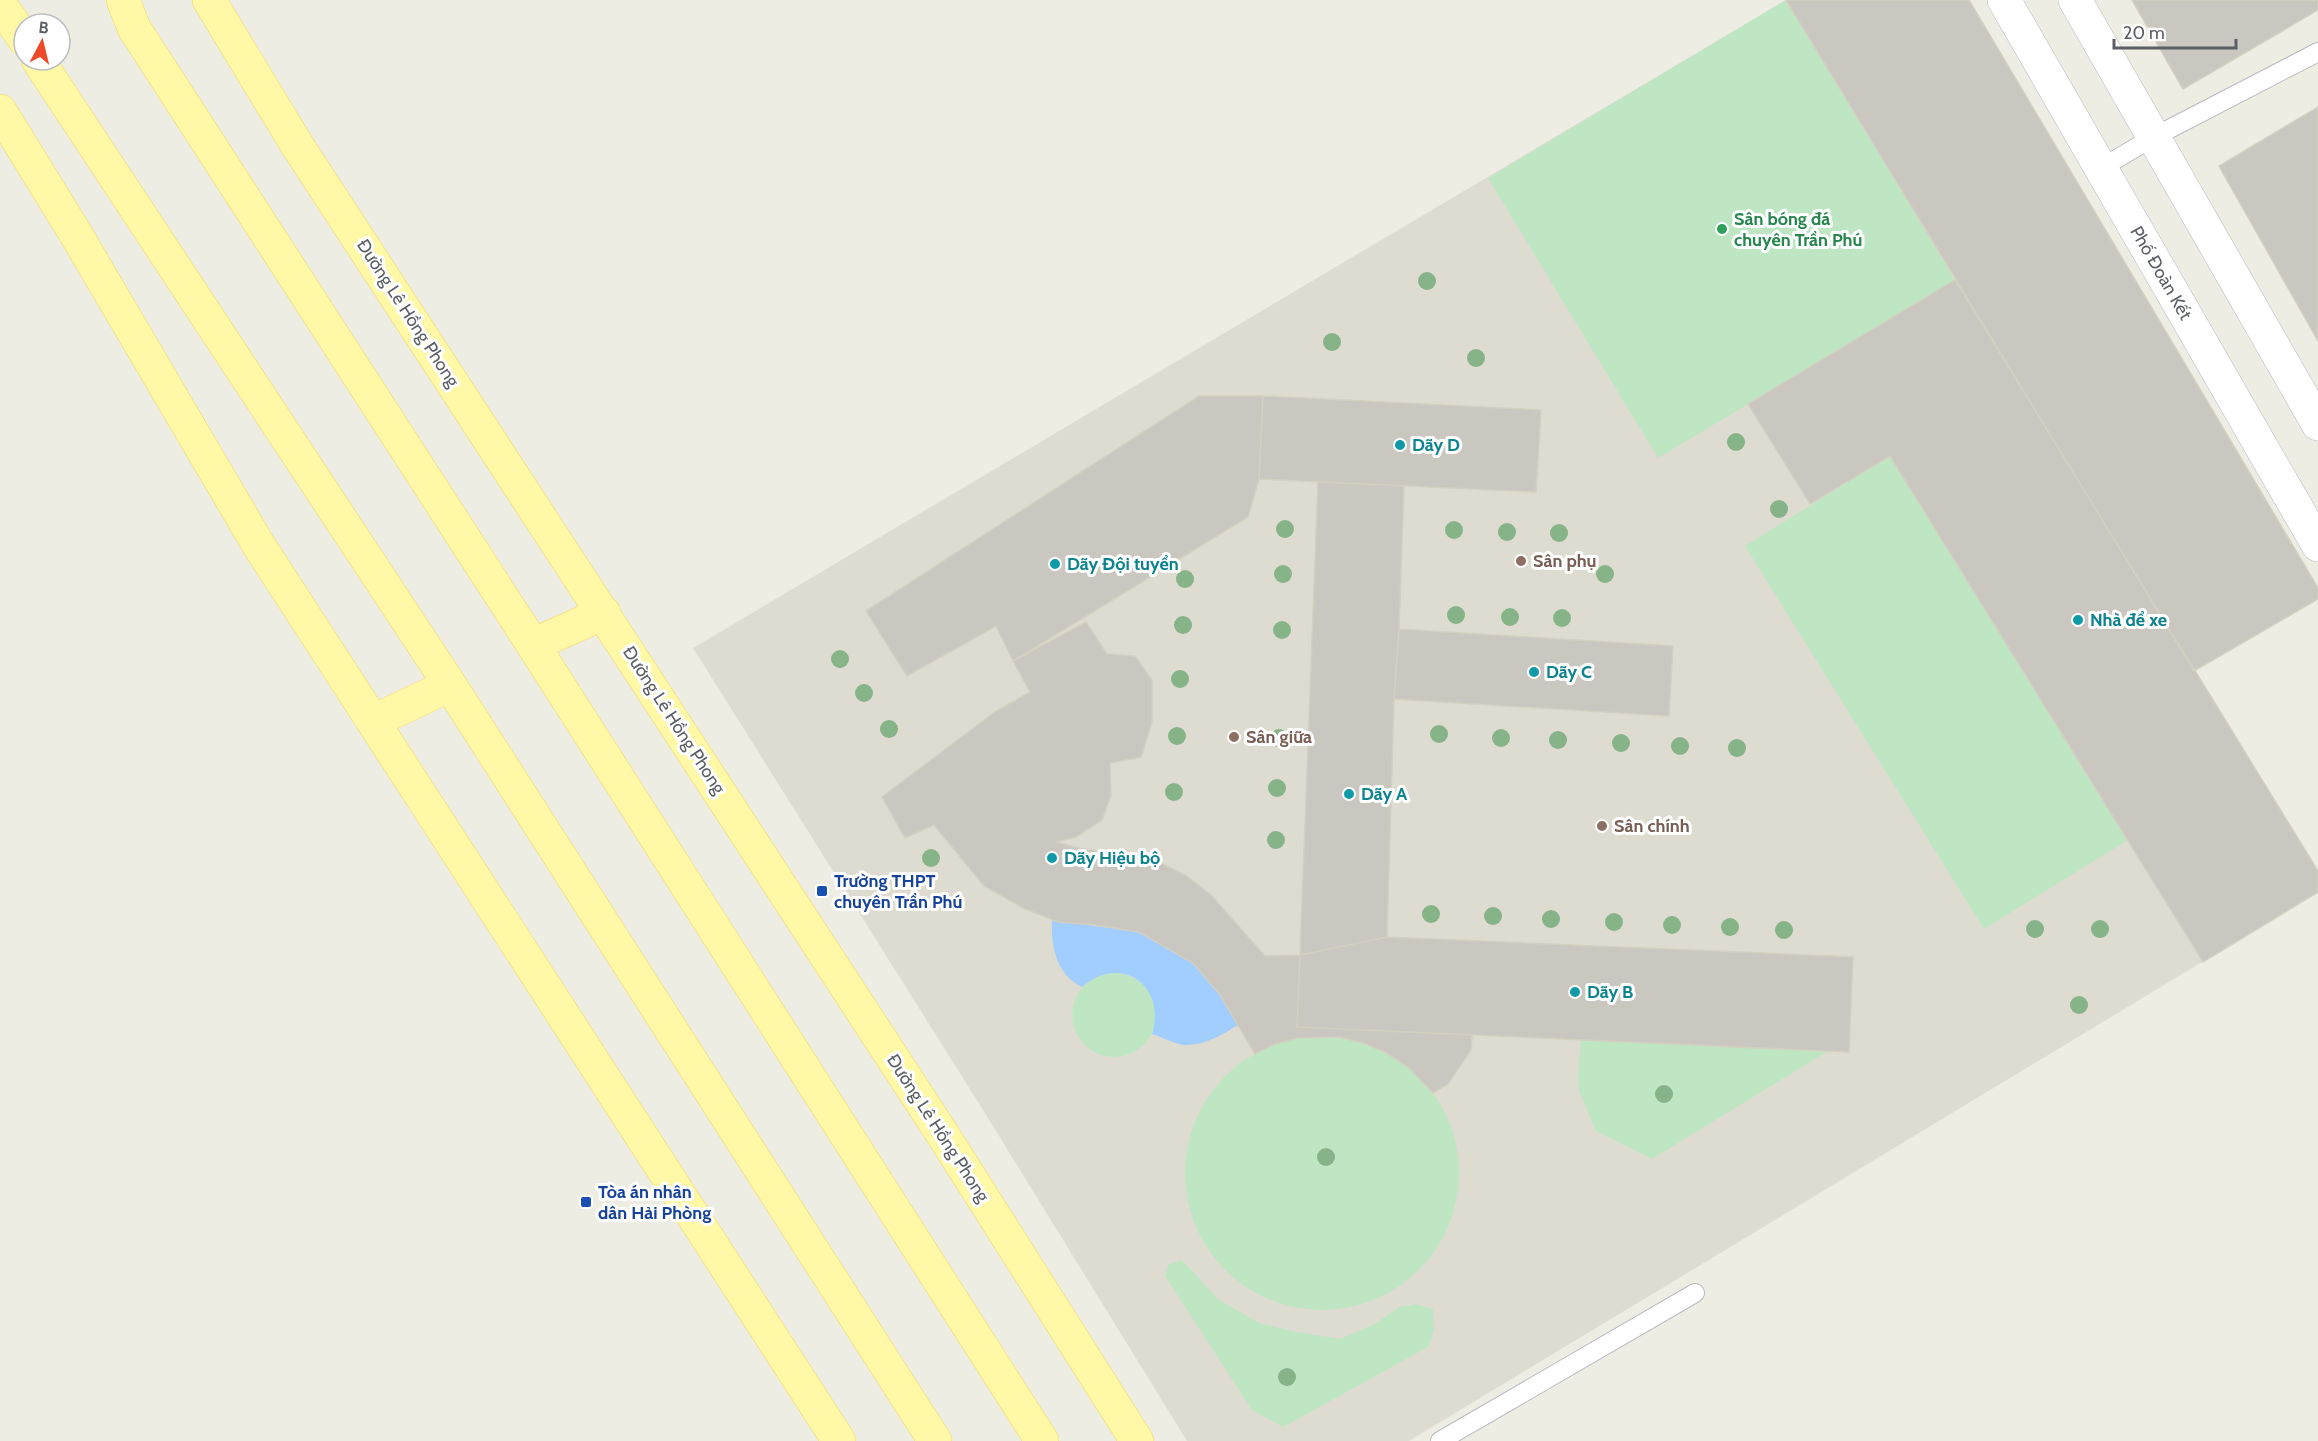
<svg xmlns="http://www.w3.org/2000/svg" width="2318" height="1441" font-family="Cabin,sans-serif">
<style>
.education{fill:#dedcd1}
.green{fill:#bee6c2}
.water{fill:#a2ceff}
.building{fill:#c9c7c0;stroke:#d3cfc1;stroke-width:1.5}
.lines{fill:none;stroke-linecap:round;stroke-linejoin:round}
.lane-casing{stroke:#b8babf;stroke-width:20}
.street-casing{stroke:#b8babf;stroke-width:34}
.primary-casing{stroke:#f4d656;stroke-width:34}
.lane{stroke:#fff;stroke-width:18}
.street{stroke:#fff;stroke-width:33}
.primary{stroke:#fff8a7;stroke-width:33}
.tree{fill:#87b388}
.leisure-dot{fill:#2e9e5b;stroke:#fff;stroke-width:2}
.culture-dot{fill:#0f9aa8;stroke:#fff;stroke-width:2}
.education-dot{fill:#8d6e63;stroke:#fff;stroke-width:2}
.transit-dot{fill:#1a4fb4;stroke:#fff;stroke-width:2}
.labels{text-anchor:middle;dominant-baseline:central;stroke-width:6;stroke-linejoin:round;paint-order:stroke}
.leisure-label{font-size:18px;font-weight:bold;fill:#27864d;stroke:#fff;text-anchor:start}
.street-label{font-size:18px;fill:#5b5e64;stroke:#fff}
.culture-label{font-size:18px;font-weight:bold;fill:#0d838f;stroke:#fff;text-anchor:start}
.education-label{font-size:18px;font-weight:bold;fill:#785e54;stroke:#fff;text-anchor:start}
.transit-label{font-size:18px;font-weight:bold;fill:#164399;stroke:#fff;text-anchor:start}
</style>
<rect width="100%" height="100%" fill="#eeede3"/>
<path class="education" d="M 1786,0 L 2318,871 L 2318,892 L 1409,1441 L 1187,1441 L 983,1110 L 693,648 Z"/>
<path class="green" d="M 1786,0 L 1955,280 L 1658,458 L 1488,178 Z
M 1890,456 L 2128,840 L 1984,929 L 1745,546 Z
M1072 1015a42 42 0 1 1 84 0a42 42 0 1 1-84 0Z
M1185 1173a137 137 0 1 1 274 0a137 137 0 1 1-274 0Z
M 1581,1040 L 1828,1051 L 1652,1159 L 1596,1131 L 1579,1091 L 1578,1071 Z
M 1182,1260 L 1218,1299 L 1259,1323 L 1297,1332 L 1340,1339 L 1375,1324 L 1399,1307 L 1415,1304 L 1433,1309 L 1434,1331 L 1428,1347 L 1283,1427 L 1252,1410 L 1165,1276 L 1169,1264 Z"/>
<path class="water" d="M 1052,920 L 1139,932 L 1193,963 L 1220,995 L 1238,1025 C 1222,1035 1204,1046 1184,1045 C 1174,1044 1162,1037 1152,1034 C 1167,986 1121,953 1082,987 C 1056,974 1051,947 1052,920 Z"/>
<path class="building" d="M 1786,0 L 1969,0 L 2318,588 L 2318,599 L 2194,671 Z
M 2132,0 L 2318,0 L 2318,10 L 2183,89 Z
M 2318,107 L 2318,341 L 2219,166 Z
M 1955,280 L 2318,871 L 2318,892 L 2203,962 L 1890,456 L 1810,504 L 1748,404 Z
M 1199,396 L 1263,396 L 1259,479 L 1248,517 L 1013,661 L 996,626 L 907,676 L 866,611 Z
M 1263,396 L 1541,410 L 1536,492 L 1259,479 Z
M 1318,482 L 1404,486 L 1399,629 L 1394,699 L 1387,937 L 1300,955 Z
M 1086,622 L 1107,654 L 1135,656 L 1152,680 L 1152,722 L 1141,757 L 1110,763 L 1111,795 L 1102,820 L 1076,837 L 1057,842 L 1078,848 L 1153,859 L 1185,875 L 1211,895 L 1265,956 L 1300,955 L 1297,1027 L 1472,1035 L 1471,1050 L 1448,1084 L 1433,1093 L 1408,1067 L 1385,1052 L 1363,1043 L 1339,1037 L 1298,1038 L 1275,1044 L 1255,1054 L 1220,995 L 1193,963 L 1139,932 L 1096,925 L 1058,922 L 1023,908 L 984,886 L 934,825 L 905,838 L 882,797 L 995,712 L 1030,692 L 1013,661 Z
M 1399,629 L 1673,646 L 1669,716 L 1394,699 Z
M 1387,937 L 1853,957 L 1849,1052 L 1297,1027 L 1300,955 Z"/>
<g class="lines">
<defs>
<path id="lane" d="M 2101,168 L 2152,138 L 2318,52
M 1440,1441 L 1695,1293"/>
<path id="street" d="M 2004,0 L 2318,545
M 2075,0 L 2318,424"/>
<path id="primary" d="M 123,0 L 134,28 L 533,645 L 1042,1441
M 209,0 L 297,145 L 943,1135 L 1137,1441
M 0,4 L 24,39
M 38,60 L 450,685 L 935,1441
M 0,111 L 74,231 L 258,544 L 839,1441
M 533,645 L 604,613
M 374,721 L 450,685"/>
</defs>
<use href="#lane" class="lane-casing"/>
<use href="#street" class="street-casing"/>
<use href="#primary" class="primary-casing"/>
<use href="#lane" class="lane"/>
<use href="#street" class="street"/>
<use href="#primary" class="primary"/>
</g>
<g class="tree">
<circle cx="1427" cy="281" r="9"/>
<circle cx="1332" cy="342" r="9"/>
<circle cx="1476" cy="358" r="9"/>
<circle cx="1736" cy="442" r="9"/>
<circle cx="1779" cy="509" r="9"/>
<circle cx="1285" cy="529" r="9"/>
<circle cx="1454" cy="530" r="9"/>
<circle cx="1507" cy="532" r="9"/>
<circle cx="1559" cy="533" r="9"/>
<circle cx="1283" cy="574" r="9"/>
<circle cx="1605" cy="574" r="9"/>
<circle cx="1185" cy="579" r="9"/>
<circle cx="1456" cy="615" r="9"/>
<circle cx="1510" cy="617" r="9"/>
<circle cx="1562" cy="618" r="9"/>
<circle cx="1183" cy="625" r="9"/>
<circle cx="1282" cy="630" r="9"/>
<circle cx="840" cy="659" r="9"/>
<circle cx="1180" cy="679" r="9"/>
<circle cx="864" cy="693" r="9"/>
<circle cx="889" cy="729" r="9"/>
<circle cx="1439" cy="734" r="9"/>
<circle cx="1177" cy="736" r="9"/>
<circle cx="1279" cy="738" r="9"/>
<circle cx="1501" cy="738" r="9"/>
<circle cx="1558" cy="740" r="9"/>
<circle cx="1621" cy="743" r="9"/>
<circle cx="1680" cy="746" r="9"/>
<circle cx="1737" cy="748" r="9"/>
<circle cx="1277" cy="788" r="9"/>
<circle cx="1174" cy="792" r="9"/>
<circle cx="1276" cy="840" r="9"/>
<circle cx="931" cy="858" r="9"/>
<circle cx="1431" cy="914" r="9"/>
<circle cx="1493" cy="916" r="9"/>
<circle cx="1551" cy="919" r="9"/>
<circle cx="1614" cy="922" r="9"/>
<circle cx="1672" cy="925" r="9"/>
<circle cx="1730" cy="927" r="9"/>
<circle cx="2035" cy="929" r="9"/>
<circle cx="2100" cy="929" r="9"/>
<circle cx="1784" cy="930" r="9"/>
<circle cx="2079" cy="1005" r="9"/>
<circle cx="1664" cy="1094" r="9"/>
<circle cx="1326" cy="1157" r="9"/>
<circle cx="1287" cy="1377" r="9"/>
</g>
<circle class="leisure-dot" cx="1722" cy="229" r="6"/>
<g class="culture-dot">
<circle cx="1400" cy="445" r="6"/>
<circle cx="1055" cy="564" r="6"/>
<circle cx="2078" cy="620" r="6"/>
<circle cx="1534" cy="672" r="6"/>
<circle cx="1349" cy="794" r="6"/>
<circle cx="1052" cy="858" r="6"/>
<circle cx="1575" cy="992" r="6"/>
</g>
<g class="education-dot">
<circle cx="1521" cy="561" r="6"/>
<circle cx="1234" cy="737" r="6"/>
<circle cx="1602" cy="826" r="6"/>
</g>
<g class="transit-dot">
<rect x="816" y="885" width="12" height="12" rx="3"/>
<rect x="580" y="1196" width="12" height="12" rx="3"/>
</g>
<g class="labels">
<g class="leisure-label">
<text x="1734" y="219">Sân bóng đá<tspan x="1734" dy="21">chuyên Trần Phú</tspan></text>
</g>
<g class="street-label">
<text transform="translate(2161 273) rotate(60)">Phố Đoàn Kết</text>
<text transform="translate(408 313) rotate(57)">Đường Lê Hồng Phong</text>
<text transform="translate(674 720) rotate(57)">Đường Lê Hồng Phong</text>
<text transform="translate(938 1128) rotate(57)">Đường Lê Hồng Phong</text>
</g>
<g class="culture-label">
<text x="1412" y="445">Dãy D</text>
<text x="1067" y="564">Dãy Đội tuyển</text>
<text x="2090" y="620">Nhà để xe</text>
<text x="1546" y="672">Dãy C</text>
<text x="1361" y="794">Dãy A</text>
<text x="1064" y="858">Dãy Hiệu bộ</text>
<text x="1587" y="992">Dãy B</text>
</g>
<g class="education-label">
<text x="1533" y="561">Sân phụ</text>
<text x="1246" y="737">Sân giữa</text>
<text x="1614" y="826">Sân chính</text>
</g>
<g class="transit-label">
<text x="834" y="881">Trường THPT<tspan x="834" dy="21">chuyên Trần Phú</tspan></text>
<text x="598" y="1192">Tòa án nhân<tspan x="598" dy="21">dân Hải Phòng</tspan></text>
</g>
</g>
<g transform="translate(42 42) rotate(7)"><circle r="28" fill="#ffffff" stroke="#bdbfc1" stroke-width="1.5"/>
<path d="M0-4.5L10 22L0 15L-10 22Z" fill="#ed4a2a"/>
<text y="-9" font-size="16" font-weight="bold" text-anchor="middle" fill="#5b5e64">B</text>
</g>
<path d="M2114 39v9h122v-9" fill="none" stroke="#5b5e64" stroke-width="3"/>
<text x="2123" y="39" font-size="18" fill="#5b5e64" stroke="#ffffff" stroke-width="4.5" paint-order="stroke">20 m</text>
</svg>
